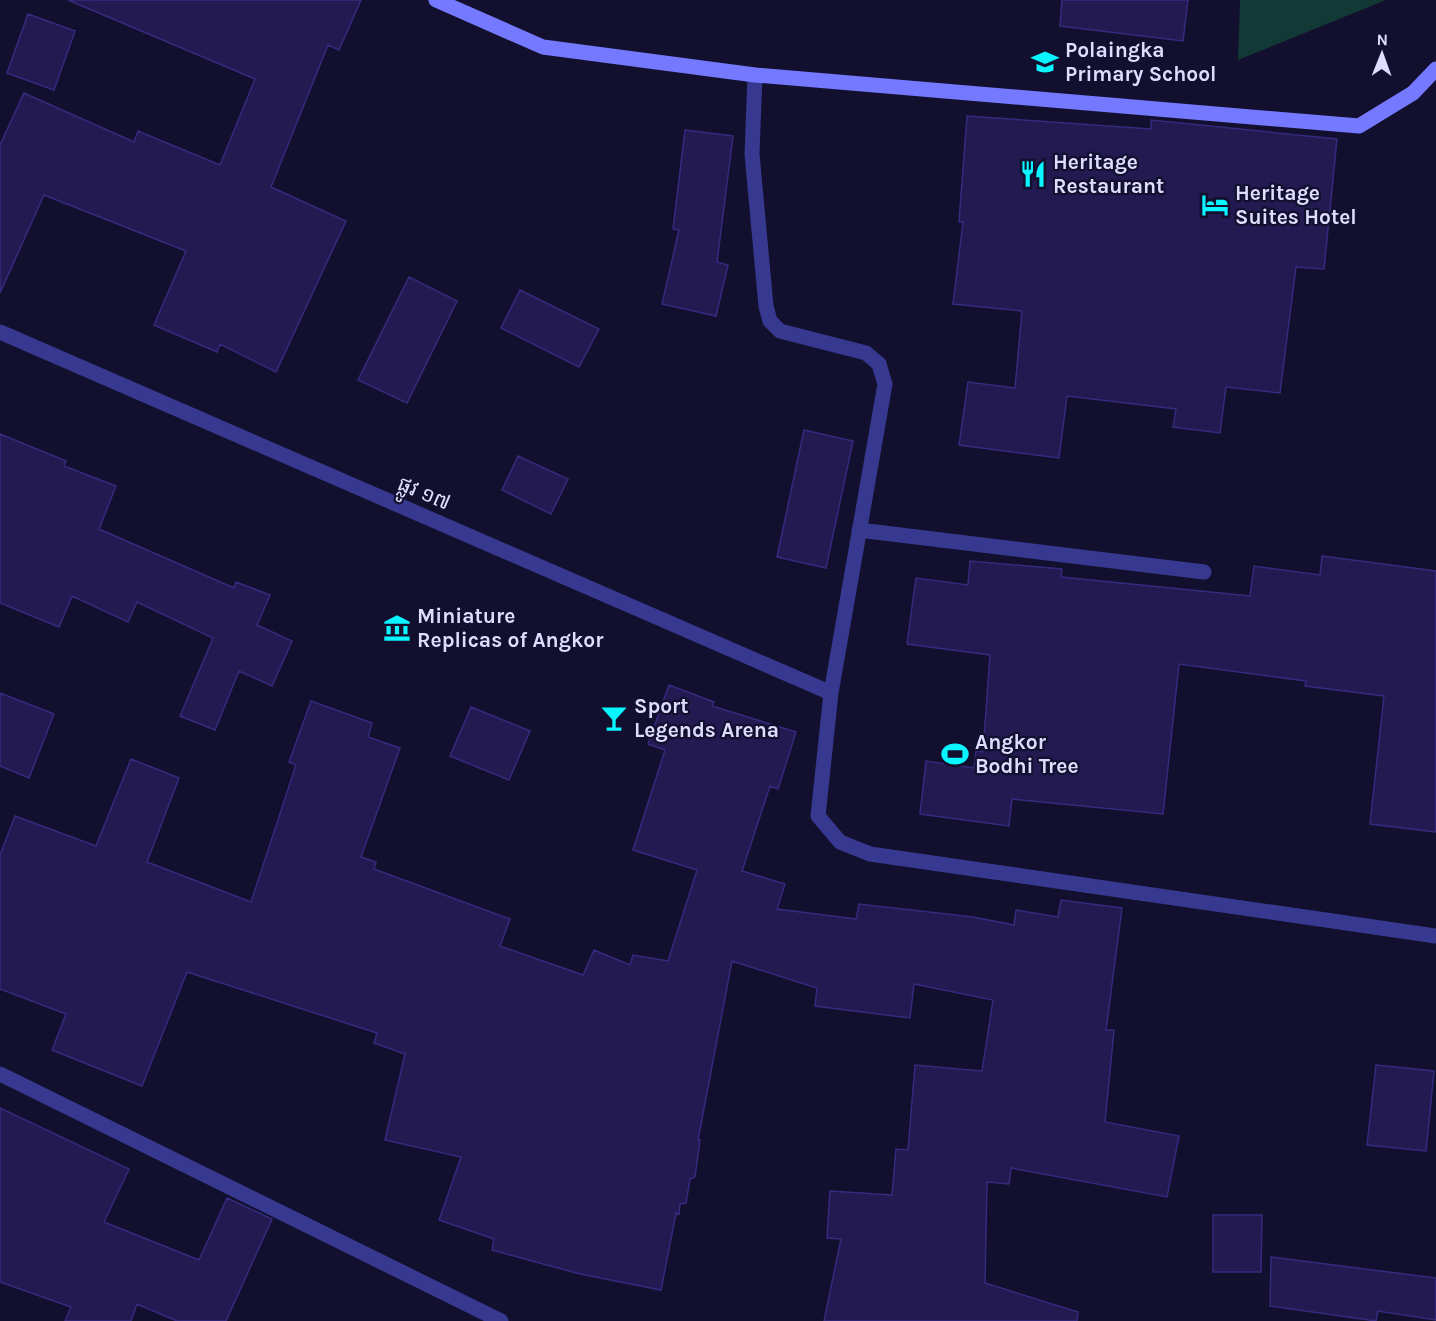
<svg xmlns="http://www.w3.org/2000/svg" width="1436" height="1321" font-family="Karla,'Noto Sans Khmer',sans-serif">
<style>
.green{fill:#123936}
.building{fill:#221a51;stroke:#362a7f;stroke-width:1.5}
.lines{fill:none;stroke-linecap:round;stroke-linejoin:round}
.lane{stroke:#373991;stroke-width:15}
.street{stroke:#373991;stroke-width:15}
.secondary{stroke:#7479ff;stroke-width:15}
.labels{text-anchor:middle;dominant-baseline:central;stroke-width:4.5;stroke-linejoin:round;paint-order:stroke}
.poi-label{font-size:21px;font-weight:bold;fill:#dfddff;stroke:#13102f;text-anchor:start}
.street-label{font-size:21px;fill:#dfddff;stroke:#13102f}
</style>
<rect width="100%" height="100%" fill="#13102f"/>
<path class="green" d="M 1240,0 L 1386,0 L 1238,60 Z"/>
<path class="building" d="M 68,0 L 361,0 L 339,50 L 328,45 L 271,187 L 346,221 L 276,372 L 220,344 L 217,352 L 154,325 L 186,251 L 44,195 L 0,293 L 0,145 L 24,93 L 134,142 L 138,131 L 220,165 L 255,79 Z
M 1062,0 L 1188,0 L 1183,41 L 1060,26 Z
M 28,14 L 75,31 L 54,90 L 7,73 Z
M 967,116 L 1151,129 L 1151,120 L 1337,139 L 1324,269 L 1296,267 L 1280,393 L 1226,387 L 1220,433 L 1173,427 L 1176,409 L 1067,396 L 1059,458 L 959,445 L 968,382 L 1015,388 L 1022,311 L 953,304 L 963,222 L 959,222 Z
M 685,130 L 733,136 L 717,262 L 728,265 L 716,316 L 662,304 L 679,230 L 673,229 Z
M 409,277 L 457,301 L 407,403 L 358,380 Z
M 520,290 L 599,329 L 579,367 L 501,328 Z
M 804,430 L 853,441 L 826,568 L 777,557 Z
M 0,434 L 66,461 L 64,466 L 116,486 L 99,529 L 234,588 L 236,582 L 270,595 L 257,625 L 292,641 L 272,686 L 239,671 L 215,730 L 180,716 L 213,638 L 137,602 L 128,622 L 72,596 L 59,627 L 0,603 Z
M 518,456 L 568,479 L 551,514 L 502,490 Z
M 1322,556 L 1436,571 L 1436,832 L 1370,824 L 1384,696 L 1305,686 L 1306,681 L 1179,664 L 1163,814 L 1012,799 L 1009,826 L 920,814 L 926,761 L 974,768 L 976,751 L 983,752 L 990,655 L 907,644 L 916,578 L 968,585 L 970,561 L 1062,569 L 1061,577 L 1250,596 L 1254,566 L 1320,575 Z
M 669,685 L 714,702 L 712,706 L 796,732 L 778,789 L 770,786 L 742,871 L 785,884 L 777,909 L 856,919 L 859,904 L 973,917 L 1014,925 L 1016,910 L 1058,917 L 1061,900 L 1122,908 L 1106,1030 L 1114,1030 L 1105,1122 L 1179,1136 L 1167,1197 L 1011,1168 L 1009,1184 L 987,1182 L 985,1283 L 1078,1312 L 1077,1321 L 824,1321 L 841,1239 L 827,1238 L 830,1191 L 892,1195 L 896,1149 L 908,1150 L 915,1065 L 982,1071 L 993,1000 L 914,984 L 910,1018 L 815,1006 L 817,988 L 732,961 L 698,1140 L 700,1140 L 695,1177 L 690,1179 L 686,1203 L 680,1204 L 679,1214 L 676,1213 L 661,1290 L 580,1274 L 492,1250 L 494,1239 L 439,1220 L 461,1157 L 385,1140 L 405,1054 L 374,1043 L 377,1033 L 187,972 L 142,1086 L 52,1050 L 66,1014 L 0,989 L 0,855 L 15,816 L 96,846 L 131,759 L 179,778 L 147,862 L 251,902 L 296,765 L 289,762 L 311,701 L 372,723 L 368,737 L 400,748 L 361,857 L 376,862 L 374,869 L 510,919 L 500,946 L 583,975 L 594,950 L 630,965 L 633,955 L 668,961 L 697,870 L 633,850 L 665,750 L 648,744 Z
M 0,693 L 54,714 L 29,778 L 0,766 Z
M 471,707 L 530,731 L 509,780 L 450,756 Z
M 1376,1065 L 1434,1071 L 1426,1151 L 1367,1145 Z
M 0,1108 L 129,1169 L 104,1222 L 199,1260 L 227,1198 L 272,1219 L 226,1321 L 177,1321 L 137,1304 L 131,1321 L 65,1321 L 71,1307 L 0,1282 Z
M 1213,1215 L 1262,1215 L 1261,1272 L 1213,1272 Z
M 1271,1257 L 1436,1278 L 1436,1320 L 1378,1311 L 1376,1321 L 1270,1306 Z"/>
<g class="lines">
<path class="lane" d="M 755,75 L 752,154 L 766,306 L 770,321 L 780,331 L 866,353 L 879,364"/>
<path class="street" d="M 0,332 L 831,693
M 879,364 L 885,384 L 831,693 L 818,816 L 840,842 L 870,854 L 1436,936
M 859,530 L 1204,572
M 0,1074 L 501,1321"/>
<path class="secondary" d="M 436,0 L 543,47 L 755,75 L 1359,126 L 1413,93 L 1436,69"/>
</g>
<defs>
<symbol id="school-bare" viewBox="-9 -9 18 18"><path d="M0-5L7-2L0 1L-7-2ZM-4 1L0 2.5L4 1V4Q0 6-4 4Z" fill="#09f5ff" stroke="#13102f" stroke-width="2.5" paint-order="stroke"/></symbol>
<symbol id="restaurant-bare" viewBox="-9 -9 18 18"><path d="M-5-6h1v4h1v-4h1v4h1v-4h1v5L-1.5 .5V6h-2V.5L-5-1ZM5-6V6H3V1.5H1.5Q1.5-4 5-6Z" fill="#09f5ff" stroke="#13102f" stroke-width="2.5" paint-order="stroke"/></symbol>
<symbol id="hotel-bare" viewBox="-9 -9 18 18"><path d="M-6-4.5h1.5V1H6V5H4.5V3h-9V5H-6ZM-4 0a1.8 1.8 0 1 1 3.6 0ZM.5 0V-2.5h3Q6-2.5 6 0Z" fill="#09f5ff" stroke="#13102f" stroke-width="2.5" paint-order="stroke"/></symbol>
<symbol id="museum-bare" viewBox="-9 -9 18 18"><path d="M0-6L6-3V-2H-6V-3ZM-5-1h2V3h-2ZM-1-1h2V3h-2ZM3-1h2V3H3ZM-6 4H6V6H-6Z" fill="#09f5ff" stroke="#13102f" stroke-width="2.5" paint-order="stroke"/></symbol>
<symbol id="bar-bare" viewBox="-9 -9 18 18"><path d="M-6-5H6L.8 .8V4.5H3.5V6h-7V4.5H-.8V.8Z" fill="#09f5ff" stroke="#13102f" stroke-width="2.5" paint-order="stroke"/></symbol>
<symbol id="stadium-bare" viewBox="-9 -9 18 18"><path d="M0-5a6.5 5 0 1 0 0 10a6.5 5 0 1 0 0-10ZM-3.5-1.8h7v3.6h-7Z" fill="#09f5ff" stroke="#13102f" stroke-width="2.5" paint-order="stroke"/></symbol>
</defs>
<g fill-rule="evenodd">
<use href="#school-bare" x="1026" y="43" width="38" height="38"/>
<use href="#restaurant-bare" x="1014" y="155" width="38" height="38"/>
<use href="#hotel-bare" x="1196" y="186" width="38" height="38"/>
<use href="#museum-bare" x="378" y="609" width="38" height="38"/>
<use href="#bar-bare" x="595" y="699" width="38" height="38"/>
<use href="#stadium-bare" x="936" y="735" width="38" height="38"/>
</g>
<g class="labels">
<g class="poi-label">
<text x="1065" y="50">Polaingka<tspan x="1065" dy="24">Primary School</tspan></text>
<text x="1053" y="162">Heritage<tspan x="1053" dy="24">Restaurant</tspan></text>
<text x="1235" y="193">Heritage<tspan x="1235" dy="24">Suites Hotel</tspan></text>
<text x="417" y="616">Miniature<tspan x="417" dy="24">Replicas of Angkor</tspan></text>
<text x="634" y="706">Sport<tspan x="634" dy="24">Legends Arena</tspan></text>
<text x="975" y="742">Angkor<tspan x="975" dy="24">Bodhi Tree</tspan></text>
</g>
<g class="street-label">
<text transform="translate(424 493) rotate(23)">ផ្លូវ ១៧</text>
</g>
</g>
<g transform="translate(1382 54) rotate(1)" stroke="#13102f" stroke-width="4.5" paint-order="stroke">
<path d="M0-4.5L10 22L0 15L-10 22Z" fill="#dfddff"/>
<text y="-9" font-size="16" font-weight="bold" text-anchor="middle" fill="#dfddff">N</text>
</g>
</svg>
